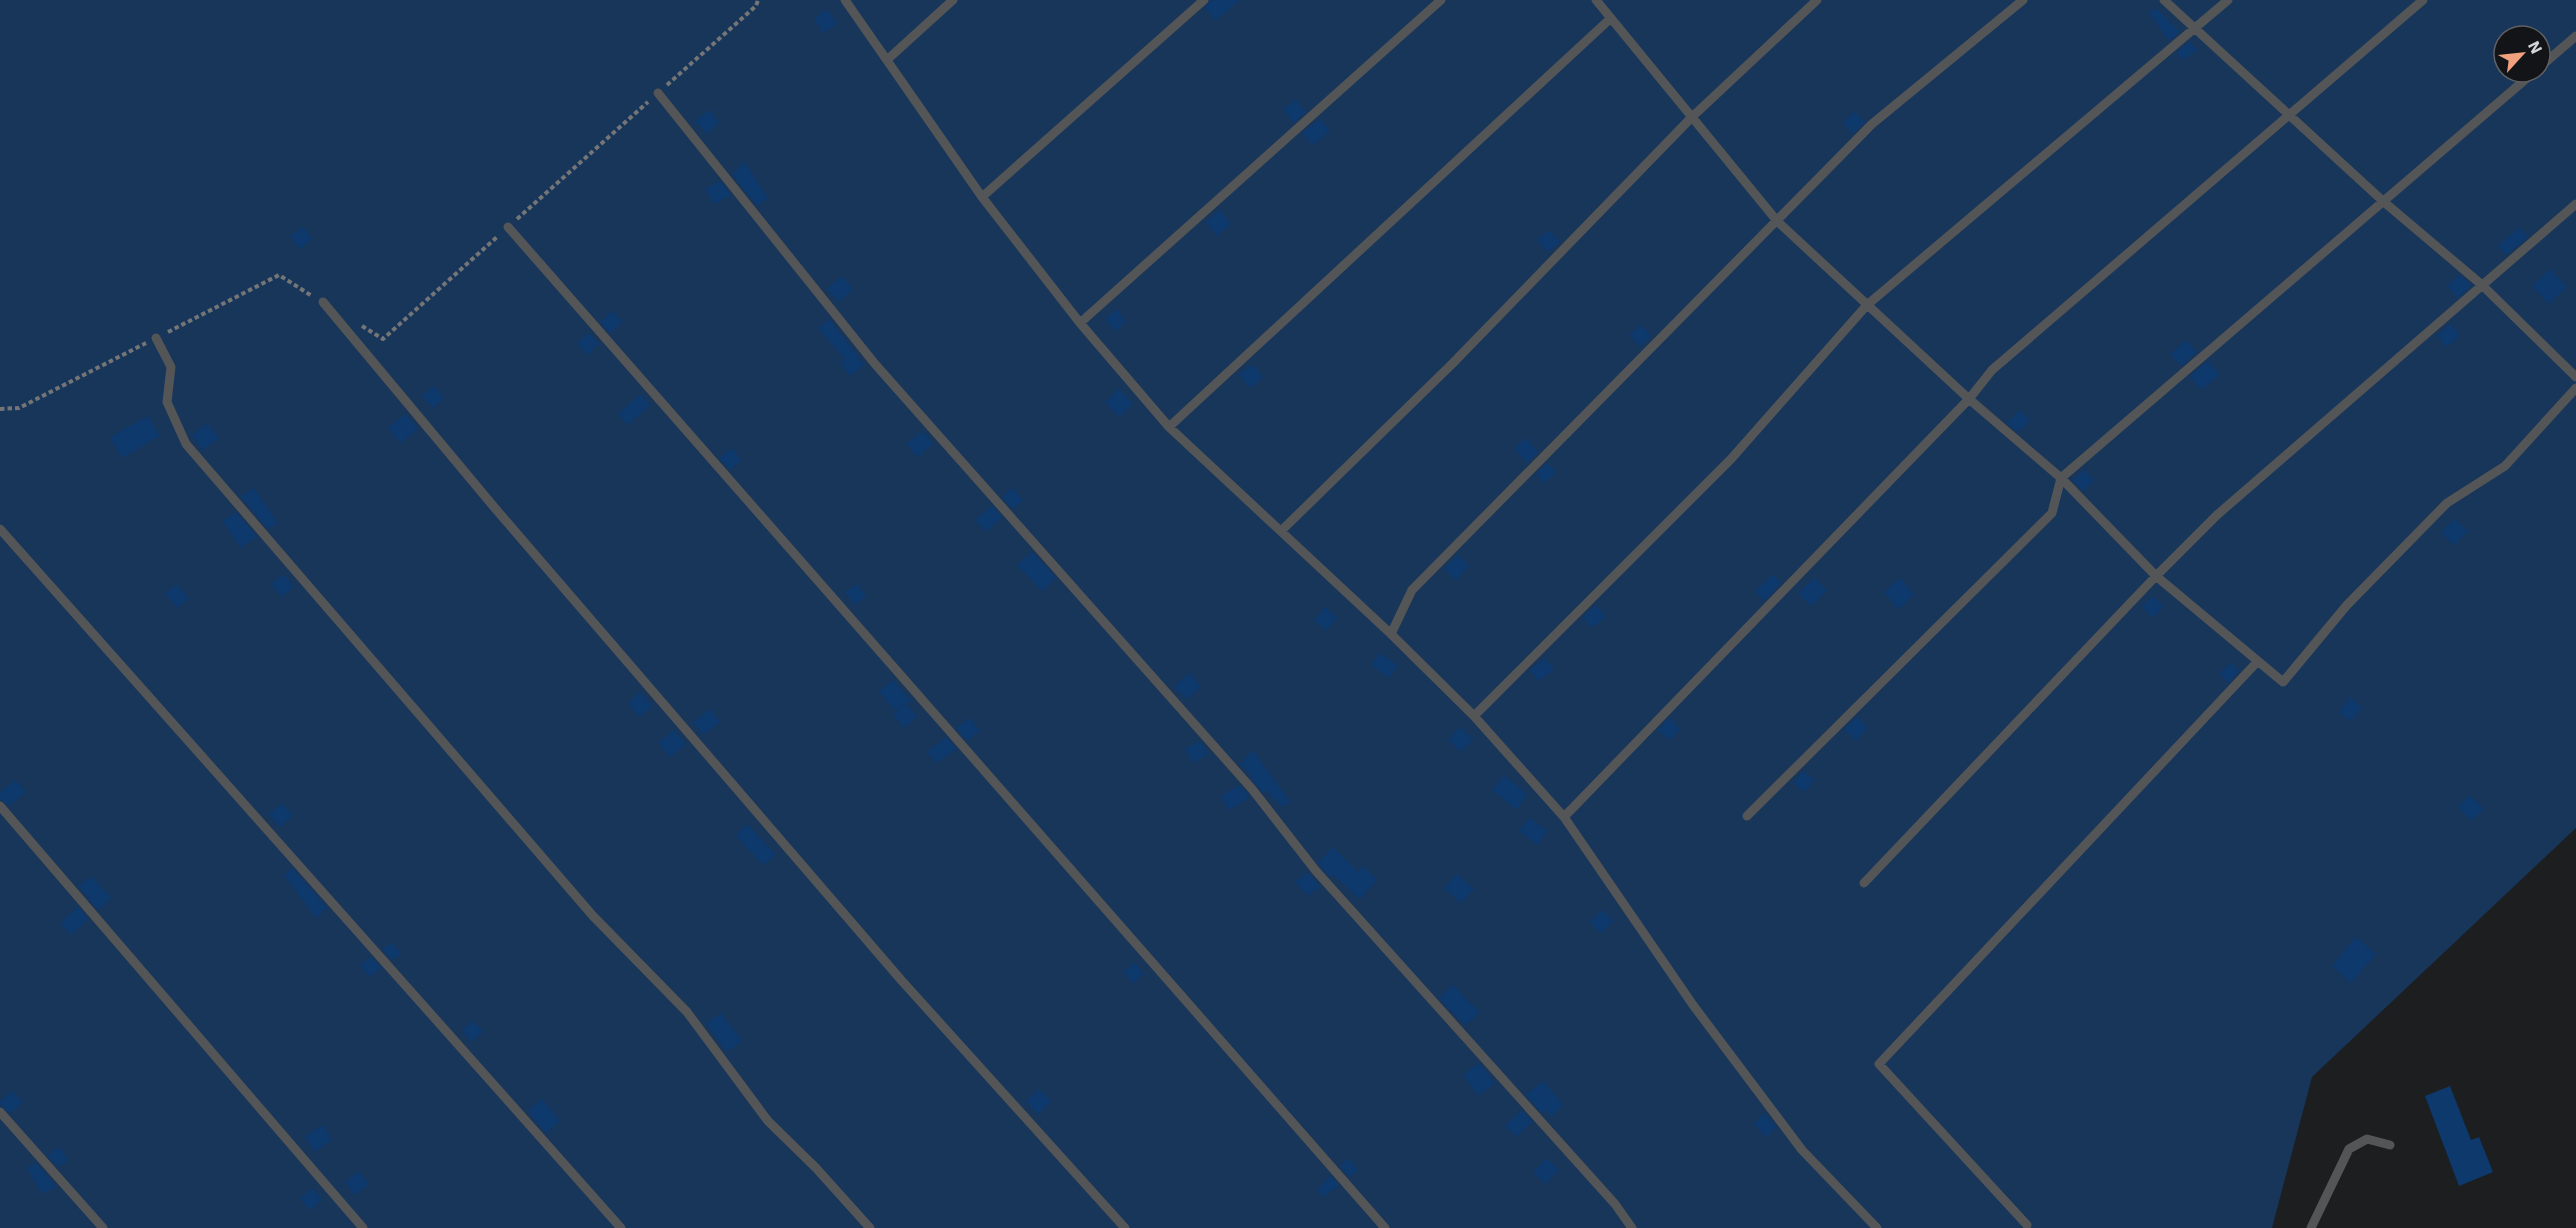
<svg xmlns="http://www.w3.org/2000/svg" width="2576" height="1228" font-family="'IBM Plex Sans',sans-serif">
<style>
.green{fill:#18355a;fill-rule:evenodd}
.building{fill:#0e396c}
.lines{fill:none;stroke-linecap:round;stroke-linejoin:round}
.path{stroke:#737576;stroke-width:4;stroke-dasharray:4.5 3;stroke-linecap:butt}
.service{stroke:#545556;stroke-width:9}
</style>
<rect width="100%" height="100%" fill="#1c1e20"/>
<path class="green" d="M 0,0 L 2576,0 L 2576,828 L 2312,1077 L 2272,1228 L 0,1228 ZM 2504,36 L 2540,36 L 2540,72 L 2504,72 Z"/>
<path class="building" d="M 1211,0 L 1240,0 L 1215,21 L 1205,8 Z
M 2156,8 L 2180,32 L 2169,41 L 2149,13 Z
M 827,9 L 837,24 L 823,33 L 814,18 Z
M 2189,42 L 2198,50 L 2182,60 L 2177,52 Z
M 1296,99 L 1306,112 L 1294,123 L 1283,109 Z
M 709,110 L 719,122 L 707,134 L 695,121 Z
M 1854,111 L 1865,122 L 1853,134 L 1843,123 Z
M 1320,119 L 1330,131 L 1312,145 L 1302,133 Z
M 745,162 L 768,198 L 757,206 L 732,174 Z
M 720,181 L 731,195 L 714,204 L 705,189 Z
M 1220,210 L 1231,224 L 1217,236 L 1206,222 Z
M 303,227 L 312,239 L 300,249 L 290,236 Z
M 2519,227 L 2528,237 L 2506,255 L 2498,246 Z
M 1549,230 L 1560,242 L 1548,252 L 1537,240 Z
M 2550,269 L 2567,287 L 2549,304 L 2532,286 Z
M 2460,275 L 2471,286 L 2458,298 L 2447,286 Z
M 842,276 L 853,289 L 839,302 L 827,289 Z
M 1117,309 L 1126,322 L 1115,331 L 1105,319 Z
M 613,311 L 622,322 L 610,333 L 600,322 Z
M 829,319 L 864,365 L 850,376 L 840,362 L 845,359 L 818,328 Z
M 2450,324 L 2460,335 L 2447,347 L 2437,336 Z
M 1641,325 L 1651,336 L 1640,347 L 1629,335 Z
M 589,333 L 599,344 L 587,355 L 577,343 Z
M 2186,340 L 2197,352 L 2181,366 L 2170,354 Z
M 2208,361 L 2220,375 L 2201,390 L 2190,376 Z
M 1253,364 L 1263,377 L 1250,388 L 1239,374 Z
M 434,386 L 444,398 L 433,408 L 422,396 Z
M 1119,389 L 1133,403 L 1119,417 L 1105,402 Z
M 640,394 L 650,405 L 628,425 L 618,414 Z
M 2020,410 L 2030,421 L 2018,432 L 2007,423 Z
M 405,414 L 418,429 L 400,443 L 388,428 Z
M 148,416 L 160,436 L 122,458 L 110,437 Z
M 207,423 L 219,438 L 203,450 L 192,435 Z
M 923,431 L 933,444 L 917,457 L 906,444 Z
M 1526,438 L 1538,452 L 1527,463 L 1514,448 Z
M 732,448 L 741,460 L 730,470 L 719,458 Z
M 1547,463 L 1556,472 L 1545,483 L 1536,474 Z
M 2084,470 L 2094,480 L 2083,491 L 2073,480 Z
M 254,488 L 278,523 L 268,529 L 241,496 Z
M 1012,488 L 1023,500 L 1013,509 L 1002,497 Z
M 992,506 L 1002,517 L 986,532 L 975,520 Z
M 236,512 L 257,537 L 240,548 L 223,521 Z
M 2454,519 L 2468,531 L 2454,545 L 2441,533 Z
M 1032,552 L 1056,578 L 1042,591 L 1017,565 Z
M 1458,555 L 1469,566 L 1456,580 L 1444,569 Z
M 283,574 L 294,586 L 282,597 L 271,584 Z
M 1773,574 L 1781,583 L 1764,601 L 1755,591 Z
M 1815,578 L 1827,591 L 1811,606 L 1798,593 Z
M 1900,578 L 1914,595 L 1898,609 L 1884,592 Z
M 176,584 L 189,598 L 177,608 L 165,594 Z
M 858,584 L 866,597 L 854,605 L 845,592 Z
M 2152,596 L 2164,606 L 2153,618 L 2142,607 Z
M 1596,605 L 1606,617 L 1592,628 L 1583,617 Z
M 1325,607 L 1337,618 L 1326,631 L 1314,620 Z
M 1380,653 L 1398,666 L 1389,678 L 1371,665 Z
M 1545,658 L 1554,670 L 1538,681 L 1530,670 Z
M 2231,663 L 2239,671 L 2228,683 L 2219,673 Z
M 1190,673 L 1201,687 L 1186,699 L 1174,686 Z
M 892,680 L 912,701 L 906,704 L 917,717 L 904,728 L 893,714 L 905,704 L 895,710 L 879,692 Z
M 640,692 L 652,706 L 640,717 L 628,703 Z
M 2350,697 L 2362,708 L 2351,721 L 2339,712 Z
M 710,709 L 720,722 L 703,735 L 693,722 Z
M 1857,717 L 1868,728 L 1856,741 L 1844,729 Z
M 970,718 L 980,731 L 967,741 L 956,728 Z
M 1669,718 L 1680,729 L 1669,740 L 1658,730 Z
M 1460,727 L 1473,739 L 1461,752 L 1448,740 Z
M 674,730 L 686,744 L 670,757 L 658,743 Z
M 946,737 L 956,749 L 937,763 L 927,752 Z
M 1200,741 L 1208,754 L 1193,763 L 1185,749 Z
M 1253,750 L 1290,802 L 1283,807 L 1266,790 L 1263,793 L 1251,778 L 1253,777 L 1240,764 Z
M 1803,771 L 1815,780 L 1804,792 L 1793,783 Z
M 1504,775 L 1527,794 L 1517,810 L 1492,790 Z
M 15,780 L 26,792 L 9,806 L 0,799 L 0,792 Z
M 1239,785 L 1250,797 L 1229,810 L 1221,796 Z
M 2469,795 L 2484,809 L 2472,821 L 2458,807 Z
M 282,803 L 293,815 L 280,827 L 269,815 Z
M 1529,818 L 1547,831 L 1538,845 L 1519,831 Z
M 747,824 L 776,855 L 763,865 L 736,835 Z
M 1333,847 L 1358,872 L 1363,866 L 1377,880 L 1360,899 L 1333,874 L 1330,877 L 1318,863 Z
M 292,868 L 327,908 L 316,918 L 284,875 Z
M 1307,872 L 1320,886 L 1308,896 L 1295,882 Z
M 1457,874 L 1474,889 L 1461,903 L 1444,888 Z
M 91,876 L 111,898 L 98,910 L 79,886 Z
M 78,907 L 88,919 L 71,935 L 60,923 Z
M 1602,910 L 1614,921 L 1601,933 L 1590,922 Z
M 2356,937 L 2376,954 L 2351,983 L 2332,966 Z
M 392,943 L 401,954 L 392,960 L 382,949 Z
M 371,957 L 381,968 L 369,977 L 360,965 Z
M 1135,963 L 1144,974 L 1133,983 L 1123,972 Z
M 1453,985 L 1480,1013 L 1465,1025 L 1439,998 Z
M 721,1013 L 742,1041 L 727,1052 L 706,1023 Z
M 473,1021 L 483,1032 L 471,1042 L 462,1030 Z
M 1479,1063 L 1495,1083 L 1478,1096 L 1463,1075 Z
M 1543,1081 L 1563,1105 L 1551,1117 L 1545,1110 L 1542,1113 L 1526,1095 Z
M 2450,1086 L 2471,1140 L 2479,1137 L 2493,1172 L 2459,1186 L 2425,1096 Z
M 1039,1089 L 1051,1101 L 1038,1114 L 1026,1101 Z
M 13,1091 L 23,1103 L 10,1113 L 0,1105 L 0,1101 Z
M 542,1099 L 560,1121 L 546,1133 L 528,1111 Z
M 1522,1110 L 1532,1122 L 1516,1137 L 1505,1125 Z
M 1764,1113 L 1776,1127 L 1766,1137 L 1754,1124 Z
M 323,1125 L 332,1140 L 315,1152 L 305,1137 Z
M 60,1147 L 68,1160 L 58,1167 L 47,1155 Z
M 1348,1158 L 1358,1170 L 1349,1177 L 1340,1166 Z
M 1546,1158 L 1559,1169 L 1546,1184 L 1533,1173 Z
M 36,1163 L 56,1187 L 42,1194 L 27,1168 Z
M 359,1171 L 369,1184 L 354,1195 L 345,1182 Z
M 1330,1176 L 1339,1185 L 1324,1197 L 1317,1190 Z
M 312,1188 L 322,1200 L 310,1210 L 300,1199 Z"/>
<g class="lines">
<path class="path" d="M 667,85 L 756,6 L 758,0
M 517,219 L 648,102
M 362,326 L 383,339 L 498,236
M 168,332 L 279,275 L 312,296
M 0,409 L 19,408 L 146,343"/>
<path class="service" d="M 845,0 L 982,197 L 1080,323 L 1169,427 L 1391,634
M 1596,0 L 1777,221 L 1969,399 L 1564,817 L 1474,716 L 1731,459 L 1867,305 L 2228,0
M 2164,0 L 2384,202 L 2482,285 L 2576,377
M 2423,0 L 1992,370 L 1969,399 L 2061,478 L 2156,576 L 2217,515 L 2576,204
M 888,59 L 953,0
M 2540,67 L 2576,36
M 658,93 L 875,364 L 1252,789 L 1316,871 L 1615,1204 L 1632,1228
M 982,197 L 1204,0
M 508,227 L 1385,1228
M 323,302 L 494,507 L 902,981 L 1125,1228
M 1080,323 L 1441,0
M 156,338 L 171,367 L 167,402 L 186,444 L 593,916 L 687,1012 L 768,1121 L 816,1168 L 870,1228
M 1169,427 L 1611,18
M 0,529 L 621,1228
M 1281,531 L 1453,363 L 1692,117 L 1817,0
M 1474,716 L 1391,634 L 1412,590 L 1872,124 L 2023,0
M 0,806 L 363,1228
M 1747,816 L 2052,513 L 2061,478 L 2534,72
M 1564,817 L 1693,1005 L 1802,1150 L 1877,1228
M 1864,883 L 2156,576 L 2283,682 L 2347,605 L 2447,503 L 2505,466 L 2576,388
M 0,1112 L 103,1228
M 2027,1225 L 1879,1064 L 2258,661
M 2311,1228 L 2349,1149 L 2367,1139 L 2390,1145"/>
</g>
<g transform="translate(2522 54) rotate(63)"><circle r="28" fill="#131417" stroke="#606163" stroke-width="1.5"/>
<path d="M0-4.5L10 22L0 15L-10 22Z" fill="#f1a17d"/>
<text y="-9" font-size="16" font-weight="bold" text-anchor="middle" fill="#d3d4d5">N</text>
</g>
</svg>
